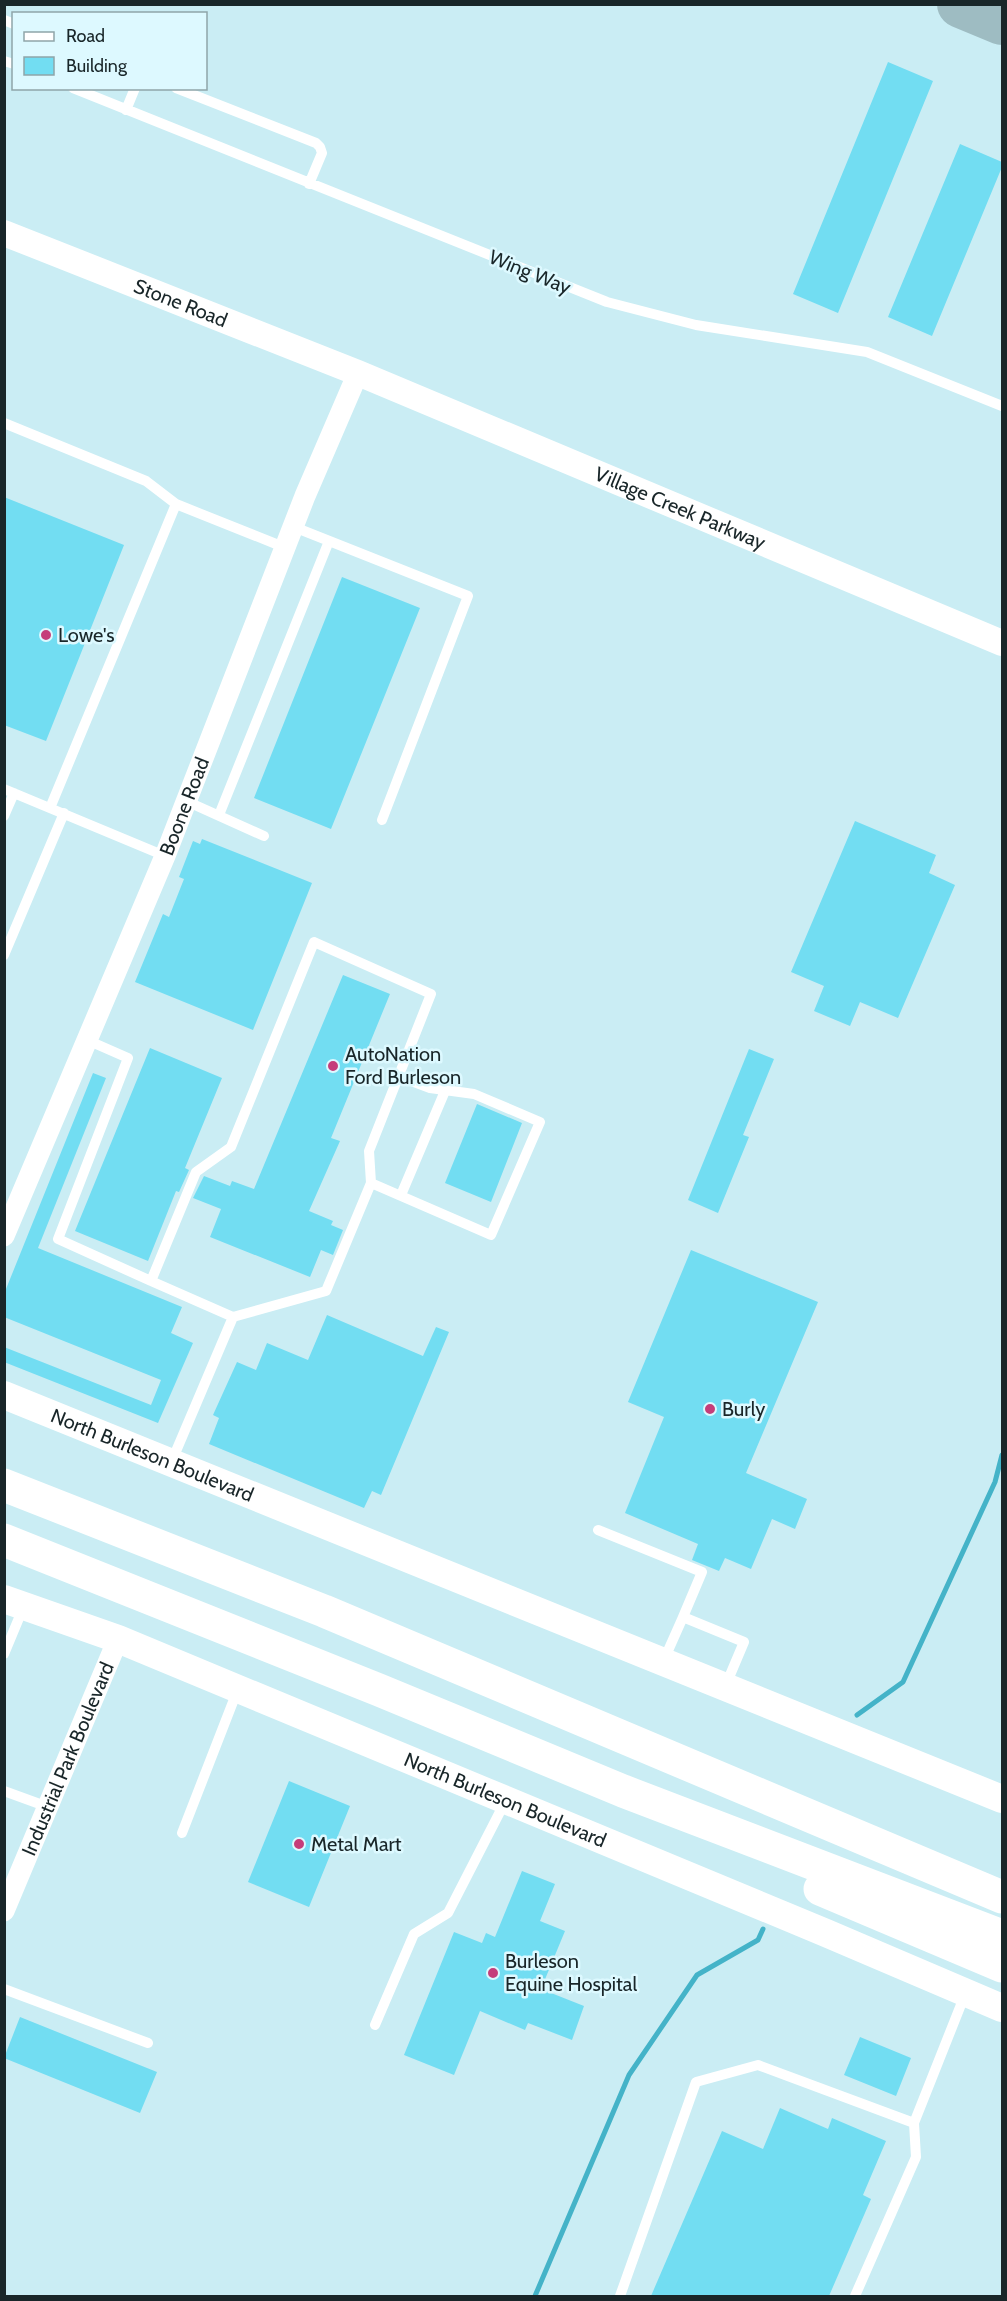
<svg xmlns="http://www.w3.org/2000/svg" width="1007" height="2301" font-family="Cabin,sans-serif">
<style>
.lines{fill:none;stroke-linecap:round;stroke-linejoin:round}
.stream{stroke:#44b3c8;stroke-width:5}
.taxiway{stroke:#9ebcc2;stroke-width:48}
.building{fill:#72ddf2}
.service{stroke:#fff;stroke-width:10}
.minor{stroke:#fff;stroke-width:21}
.tertiary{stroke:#fff;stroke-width:26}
.secondary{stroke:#fff;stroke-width:28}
.motorway{stroke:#fff;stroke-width:33}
.poi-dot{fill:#c53d7a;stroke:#ddf9ff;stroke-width:2}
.labels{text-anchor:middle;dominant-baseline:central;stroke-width:5;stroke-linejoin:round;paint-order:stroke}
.street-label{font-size:20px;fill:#192629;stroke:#ddf9ff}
.poi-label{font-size:20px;fill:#192629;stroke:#ddf9ff;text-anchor:start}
</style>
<rect width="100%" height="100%" fill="#caedf4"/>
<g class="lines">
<path class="stream" d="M 857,1715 L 903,1682 L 995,1482 L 1002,1455
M 535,2296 L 629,2075 L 697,1975 L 758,1940 L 763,1929"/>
<path class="taxiway" d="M 961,4 L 1002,21"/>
</g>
<path class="building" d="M 888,62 L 933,81 L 838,313 L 793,294 Z
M 960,144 L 1002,162 L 1002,167 L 932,336 L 888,317 Z
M 4,497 L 124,545 L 46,741 L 4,725 Z
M 342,577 L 420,608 L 331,829 L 254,798 Z
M 855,821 L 936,855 L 929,873 L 955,885 L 898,1018 L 860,1002 L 850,1026 L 814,1011 L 824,986 L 791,972 Z
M 202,839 L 312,883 L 253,1030 L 135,982 L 163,914 L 169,917 L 184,879 L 179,877 L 193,841 L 200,844 Z
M 343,975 L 390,994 L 331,1138 L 340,1141 L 309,1211 L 333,1221 L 331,1225 L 343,1230 L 333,1255 L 321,1250 L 310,1277 L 210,1237 L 221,1209 L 193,1198 L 204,1176 L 230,1186 L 232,1181 L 254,1189 Z
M 150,1048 L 222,1078 L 185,1168 L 189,1170 L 179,1192 L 176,1191 L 148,1261 L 75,1231 Z
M 749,1049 L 774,1059 L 743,1135 L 749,1137 L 718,1213 L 688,1200 Z
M 93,1073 L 106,1078 L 38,1248 L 182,1307 L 171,1333 L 193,1343 L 158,1423 L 4,1362 L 4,1347 L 151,1405 L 161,1380 L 4,1317 L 4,1294 Z
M 477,1104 L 522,1123 L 491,1202 L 445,1183 Z
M 691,1250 L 818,1302 L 746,1473 L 807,1499 L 795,1529 L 772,1519 L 751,1569 L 725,1558 L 719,1571 L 692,1560 L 698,1544 L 625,1513 L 664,1417 L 628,1402 Z
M 327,1315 L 423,1356 L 436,1327 L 449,1332 L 381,1495 L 372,1491 L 364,1508 L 209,1444 L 219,1418 L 213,1415 L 237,1362 L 256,1370 L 267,1343 L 308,1360 Z
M 289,1781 L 350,1806 L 309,1907 L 248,1882 Z
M 522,1871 L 555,1884 L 540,1921 L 565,1931 L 541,1989 L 584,2006 L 572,2040 L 528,2023 L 525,2030 L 480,2011 L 454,2075 L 404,2055 L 454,1932 L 482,1943 L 486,1933 L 495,1937 Z
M 20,2017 L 157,2072 L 140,2113 L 4,2058 Z
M 860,2037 L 911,2058 L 896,2096 L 844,2075 Z
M 780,2108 L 828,2129 L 832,2118 L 886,2141 L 863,2195 L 871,2199 L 829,2296 L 651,2296 L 722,2131 L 763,2149 Z"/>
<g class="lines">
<path class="service" d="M 4,20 L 14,24
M 4,61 L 14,64
M 73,88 L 607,302 L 696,325 L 867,352 L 1002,406
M 176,88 L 316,143 L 320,147 L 322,153 L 309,184
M 126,110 L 135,88
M 4,423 L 146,481 L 176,504
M 294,527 L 468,596 L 382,820
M 4,789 L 165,856
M 186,801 L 264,836
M 50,808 L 176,504 L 286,548
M 219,815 L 329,541
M 4,816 L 14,793
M 4,955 L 64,813
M 87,1040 L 128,1058 L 58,1239 L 151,1281 L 196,1172 L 231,1147 L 314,942 L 431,994 L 369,1151 L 371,1183 L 326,1291 L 233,1317 L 171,1463
M 371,1183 L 491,1235 L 540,1122 L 474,1094 L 430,1088 L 398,1076
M 401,1195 L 445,1091
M 151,1281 L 233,1317
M 598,1530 L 702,1572 L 683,1617
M 4,1654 L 24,1606
M 663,1662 L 683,1617 L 744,1642 L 725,1687
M 4,1791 L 48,1807
M 182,1833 L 238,1689
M 4,1989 L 148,2043
M 375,2025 L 414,1934 L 448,1913 L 506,1800
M 620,2296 L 696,2082 L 758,2065 L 914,2123 L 966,1992
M 855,2296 L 916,2157 L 914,2123"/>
<g class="minor">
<path id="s1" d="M 4,1236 L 165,856 L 305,496 L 358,373"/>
<path id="s2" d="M 4,1911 L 118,1639"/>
</g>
<path class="tertiary" id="s3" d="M 4,233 L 358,373 L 1002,643"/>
<g class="secondary">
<path id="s4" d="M 4,1395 L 1002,1799"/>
<path id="s5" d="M 4,1599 L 118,1639 L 826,1933 L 1002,2008"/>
</g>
<path class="motorway" d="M 4,1485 L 324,1611 L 1002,1897
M 4,1540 L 379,1690 L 623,1791 L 1002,1936
M 820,1889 L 1002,1966"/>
</g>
<g class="poi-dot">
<circle cx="46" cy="635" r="6"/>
<circle cx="333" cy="1066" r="6"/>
<circle cx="710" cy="1409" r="6"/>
<circle cx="299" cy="1844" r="6"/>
<circle cx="493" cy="1973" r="6"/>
</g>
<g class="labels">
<g class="street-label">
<text transform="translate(530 272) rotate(22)">Wing Way</text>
<text stroke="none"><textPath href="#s3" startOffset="190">Stone Road</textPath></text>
<text stroke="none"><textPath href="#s3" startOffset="730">Village Creek Parkway</textPath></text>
<text stroke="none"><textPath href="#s1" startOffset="466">Boone Road</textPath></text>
<text stroke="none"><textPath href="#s4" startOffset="160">North Burleson Boulevard</textPath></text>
<text stroke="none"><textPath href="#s2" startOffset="165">Industrial Park Boulevard</textPath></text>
<text stroke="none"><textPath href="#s5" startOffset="540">North Burleson Boulevard</textPath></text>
</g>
<g class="poi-label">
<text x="58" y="635">Lowe's</text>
<text x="345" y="1054">AutoNation<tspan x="345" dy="23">Ford Burleson</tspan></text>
<text x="722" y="1409">Burly</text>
<text x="311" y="1844">Metal Mart</text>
<text x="505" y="1961">Burleson<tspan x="505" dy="23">Equine Hospital</tspan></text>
</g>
</g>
<rect width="1007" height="2301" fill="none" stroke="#192629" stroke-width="12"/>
<rect x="12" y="12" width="195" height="78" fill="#ddf9ff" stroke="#8fa5a9" stroke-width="1.5"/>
<rect x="24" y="32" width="30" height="9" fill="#ffffff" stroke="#8fa5a9" stroke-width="1.5"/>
<text x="66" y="42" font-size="18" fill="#192629">Road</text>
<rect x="24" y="57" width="30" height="18" fill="#72ddf2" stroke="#8fa5a9" stroke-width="1.5"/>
<text x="66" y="72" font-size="18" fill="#192629">Building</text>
</svg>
